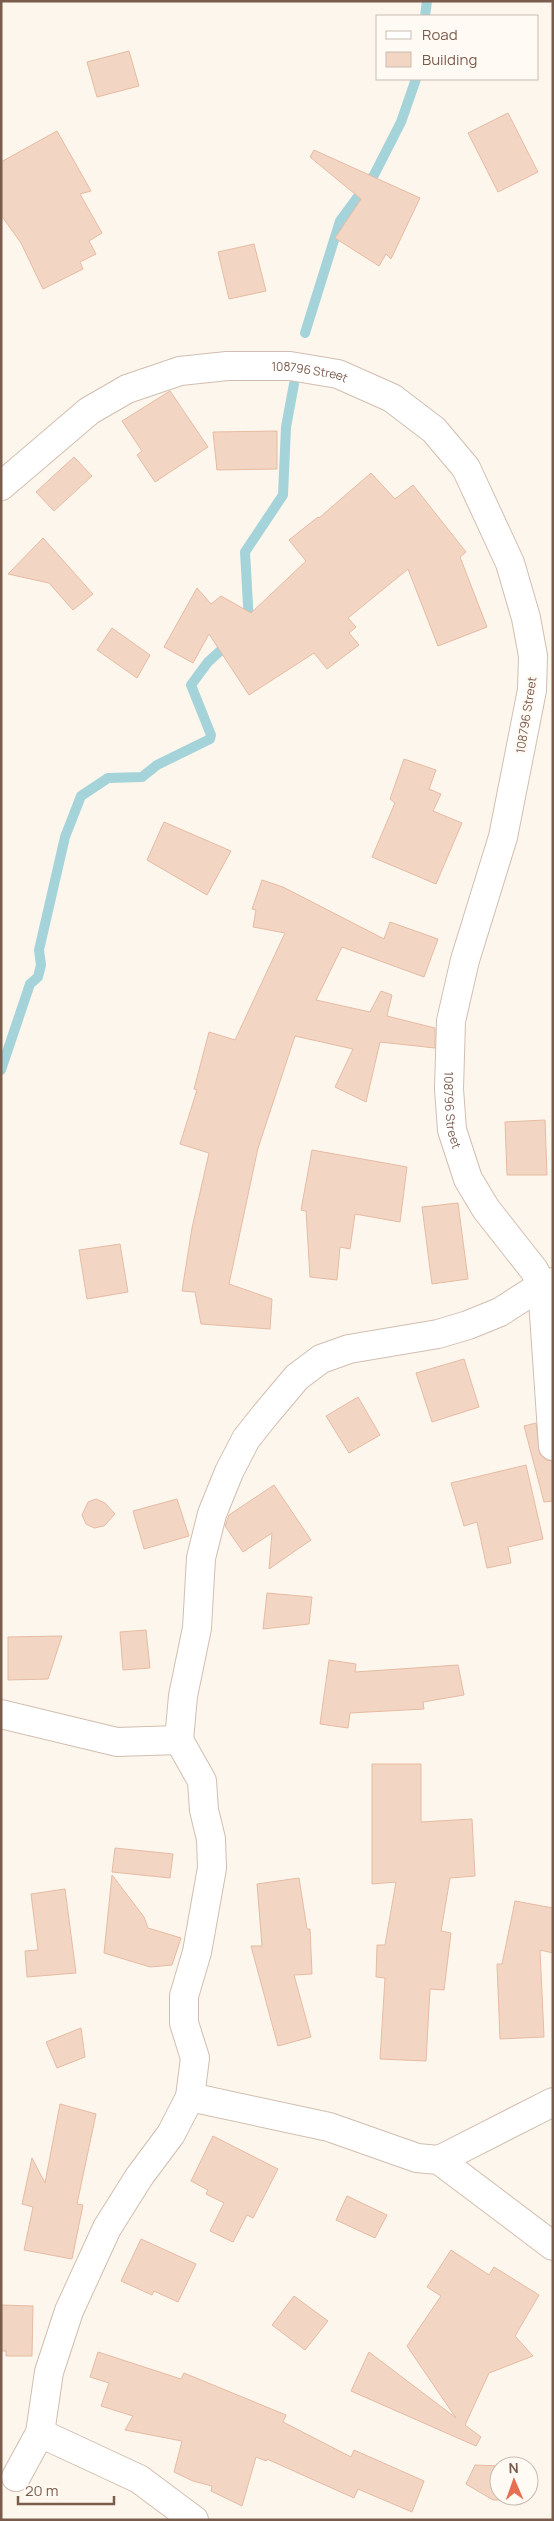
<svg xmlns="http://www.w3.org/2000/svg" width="554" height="2521" font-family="Manrope,sans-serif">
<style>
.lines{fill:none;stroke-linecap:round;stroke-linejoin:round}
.stream{stroke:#a5d3da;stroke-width:10}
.building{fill:#f3d5c3;stroke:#e6bba3}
.street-casing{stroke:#d1beb0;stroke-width:30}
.street{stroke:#fff;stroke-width:28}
.labels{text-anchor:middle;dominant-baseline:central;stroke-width:5;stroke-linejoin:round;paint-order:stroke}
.street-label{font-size:12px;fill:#7a5c4d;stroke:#fffaf3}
</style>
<rect width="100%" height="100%" fill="#fdf6ec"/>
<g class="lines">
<path class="stream" d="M 425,16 L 427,1
M 305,333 L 340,221 L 374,175 L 401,122 L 416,79
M 249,623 L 245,552 L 283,495 L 286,427 L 294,384
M 1,1070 L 30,984 L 38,977 L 41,965 L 39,950 L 65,837 L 81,796 L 108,778 L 142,777 L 157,765 L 210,739 L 211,735 L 191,685 L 208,662 L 230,642"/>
</g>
<path class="building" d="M 129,51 L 139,86 L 97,97 L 87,62 Z
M 508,113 L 538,172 L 498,192 L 468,133 Z
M 57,131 L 91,191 L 80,194 L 102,233 L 89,241 L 96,254 L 80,262 L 83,269 L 43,289 L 21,243 L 1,215 L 1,162 Z
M 314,150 L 420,198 L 391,259 L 386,254 L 379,266 L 335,238 L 361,199 L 310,157 Z
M 254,244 L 266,291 L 229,299 L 218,252 Z
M 170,391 L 208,447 L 155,482 L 137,455 L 142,451 L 122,421 Z
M 277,431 L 277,469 L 217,470 L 213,432 Z
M 74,457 L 92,476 L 54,511 L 36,492 Z
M 371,473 L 395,499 L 413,485 L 466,552 L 460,557 L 487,627 L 438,646 L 408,569 L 348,618 L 356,627 L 349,633 L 359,645 L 327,669 L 314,653 L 249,695 L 209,634 L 193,663 L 164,647 L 197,588 L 211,604 L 221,596 L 251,613 L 306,561 L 289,540 L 318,517 L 319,518 Z
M 43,538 L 93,594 L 73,610 L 49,583 L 8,574 Z
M 112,628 L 150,655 L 137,678 L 97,650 Z
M 404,759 L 436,770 L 429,789 L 441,794 L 433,811 L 462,823 L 436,884 L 372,857 L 395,803 L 390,799 Z
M 164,822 L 231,851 L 207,895 L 147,860 Z
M 262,880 L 283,887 L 384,939 L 390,922 L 438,939 L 424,977 L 342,947 L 316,1000 L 370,1012 L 381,991 L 392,995 L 387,1016 L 435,1028 L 435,1048 L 380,1042 L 366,1102 L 335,1087 L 353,1049 L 295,1036 L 258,1148 L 229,1284 L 272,1299 L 270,1329 L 201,1324 L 195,1292 L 182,1291 L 192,1228 L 209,1153 L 180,1144 L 197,1090 L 194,1089 L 209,1032 L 235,1040 L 285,933 L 253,927 L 256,910 L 252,909 Z
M 545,1120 L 547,1175 L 507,1175 L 505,1122 Z
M 312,1150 L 407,1167 L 400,1222 L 355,1214 L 350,1249 L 340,1247 L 337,1280 L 310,1277 L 306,1211 L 301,1210 Z
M 458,1203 L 468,1279 L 432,1284 L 422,1207 Z
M 120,1244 L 128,1292 L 87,1299 L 79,1250 Z
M 464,1359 L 479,1407 L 432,1422 L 416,1373 Z
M 358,1397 L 380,1435 L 349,1453 L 326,1416 Z
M 536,1423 L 540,1454 L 546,1460 L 553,1461 L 553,1501 L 544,1502 L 524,1426 Z
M 526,1465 L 543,1539 L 508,1547 L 511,1563 L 487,1568 L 477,1522 L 464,1526 L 451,1483 Z
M 274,1485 L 311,1540 L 269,1569 L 272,1533 L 243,1552 L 225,1526 L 229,1515 Z
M 96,1499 L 105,1503 L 115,1514 L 104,1526 L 94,1528 L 86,1524 L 82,1515 L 88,1502 Z
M 177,1499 L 189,1536 L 144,1549 L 133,1511 Z
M 267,1593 L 312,1597 L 309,1624 L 263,1629 Z
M 146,1630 L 150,1668 L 123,1670 L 120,1632 Z
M 62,1636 L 48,1679 L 8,1680 L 8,1637 Z
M 329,1660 L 356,1664 L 355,1672 L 458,1665 L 464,1695 L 423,1702 L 424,1709 L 350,1713 L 348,1728 L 320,1724 Z
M 372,1764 L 421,1764 L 421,1822 L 472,1819 L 475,1876 L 450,1878 L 441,1931 L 451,1933 L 444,1990 L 430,1989 L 426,2061 L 380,2059 L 385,1978 L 376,1977 L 377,1945 L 385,1945 L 396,1882 L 372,1884 Z
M 115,1848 L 173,1854 L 170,1878 L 112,1872 Z
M 112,1875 L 144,1917 L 148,1928 L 181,1938 L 172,1965 L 150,1967 L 104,1953 Z
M 299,1878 L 307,1929 L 310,1929 L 312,1974 L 294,1975 L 311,2037 L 278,2046 L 251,1946 L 262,1946 L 257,1884 Z
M 65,1889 L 76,1973 L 27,1977 L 25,1951 L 38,1950 L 31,1894 Z
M 515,1901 L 553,1908 L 553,1953 L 540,1950 L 544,2037 L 500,2039 L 497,1964 L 502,1964 Z
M 81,2028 L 85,2057 L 57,2068 L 46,2042 Z
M 60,2104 L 96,2114 L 77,2204 L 83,2205 L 72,2259 L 24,2250 L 33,2207 L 22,2204 L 32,2158 L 45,2183 Z
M 213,2136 L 278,2169 L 253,2218 L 247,2215 L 233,2242 L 210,2231 L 224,2203 L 206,2194 L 208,2190 L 191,2181 Z
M 347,2196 L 387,2215 L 375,2238 L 336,2220 Z
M 141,2239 L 196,2264 L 178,2302 L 154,2291 L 152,2295 L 121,2281 Z
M 451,2250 L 489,2275 L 494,2267 L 539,2295 L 515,2336 L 533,2356 L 489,2373 L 465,2425 L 481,2437 L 476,2446 L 351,2391 L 369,2352 L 456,2418 L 407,2346 L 441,2296 L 427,2287 Z
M 294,2296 L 328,2321 L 305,2350 L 272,2325 Z
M 1,2305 L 33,2306 L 32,2356 L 6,2356 L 6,2351 L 1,2351 Z
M 98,2352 L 181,2379 L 184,2373 L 286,2415 L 283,2422 L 351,2457 L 354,2450 L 424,2481 L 412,2512 L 358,2489 L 354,2498 L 267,2459 L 266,2461 L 256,2457 L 242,2506 L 211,2491 L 212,2486 L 193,2481 L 174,2472 L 182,2441 L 125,2430 L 133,2416 L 101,2406 L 109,2383 L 90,2377 Z
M 475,2465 L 503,2466 L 499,2466 L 499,2496 L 509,2496 L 502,2500 L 493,2500 L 466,2484 Z"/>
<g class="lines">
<defs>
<g id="street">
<path id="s1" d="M 1,486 L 89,411 L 127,389 L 180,371 L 227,366 L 290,366 L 338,374 L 392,398 L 434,430 L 466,468 L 510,563 L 526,618 L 533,656 L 532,690 L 503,837 L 465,960 L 451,1021 L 449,1089 L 452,1130 L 468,1179 L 486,1209 L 534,1270 L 542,1285 L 553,1446"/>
<path d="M 1,1714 L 117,1742 L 179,1740"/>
<path d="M 190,2097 L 195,2058 L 184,2023 L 184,1996 L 197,1952 L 212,1868 L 211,1839 L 204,1810 L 202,1781 L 179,1740 L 183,1696 L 197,1628 L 201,1558 L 212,1514 L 229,1472 L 246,1439 L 265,1415 L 297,1377 L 321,1359 L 349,1349 L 438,1334 L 468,1325 L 500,1312 L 542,1285 L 553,1282"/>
<path d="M 439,2160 L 553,2102"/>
<path d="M 40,2433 L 139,2479 L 194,2520"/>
<path d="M 16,2477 L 40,2433 L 49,2372 L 69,2311 L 107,2228 L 139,2177 L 171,2134 L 190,2097 L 329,2127 L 417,2158 L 439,2160 L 553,2246"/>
</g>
</defs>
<use href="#street" class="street-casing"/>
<use href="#street" class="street"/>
</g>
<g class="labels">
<g class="street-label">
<text stroke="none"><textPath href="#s1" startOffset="346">108796 Street</textPath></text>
<text transform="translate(526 715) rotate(-81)">108796 Street</text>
<text stroke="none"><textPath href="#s1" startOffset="1201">108796 Street</textPath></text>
</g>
</g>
<rect width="554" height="2521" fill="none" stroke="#7a5c4d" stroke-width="5"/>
<rect x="376" y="15" width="162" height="65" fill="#fffaf3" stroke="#cabbb1"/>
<rect x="386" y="31" width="25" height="8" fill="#ffffff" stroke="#cabbb1"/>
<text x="422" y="40" font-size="15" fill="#7a5c4d">Road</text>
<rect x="386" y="52" width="25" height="15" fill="#f3d5c3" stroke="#cabbb1"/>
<text x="422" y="65" font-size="15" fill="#7a5c4d">Building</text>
<g transform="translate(514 2481) rotate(358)"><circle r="24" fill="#fffaf3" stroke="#cabbb1"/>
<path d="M0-4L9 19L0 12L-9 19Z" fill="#e76f51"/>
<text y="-8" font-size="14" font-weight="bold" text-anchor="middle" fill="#7a5c4d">N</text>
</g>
<path d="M18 2496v8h96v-8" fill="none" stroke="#7a5c4d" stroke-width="2.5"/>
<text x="25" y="2496" font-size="15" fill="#7a5c4d" stroke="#fffaf3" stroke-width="4" paint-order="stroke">20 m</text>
</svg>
